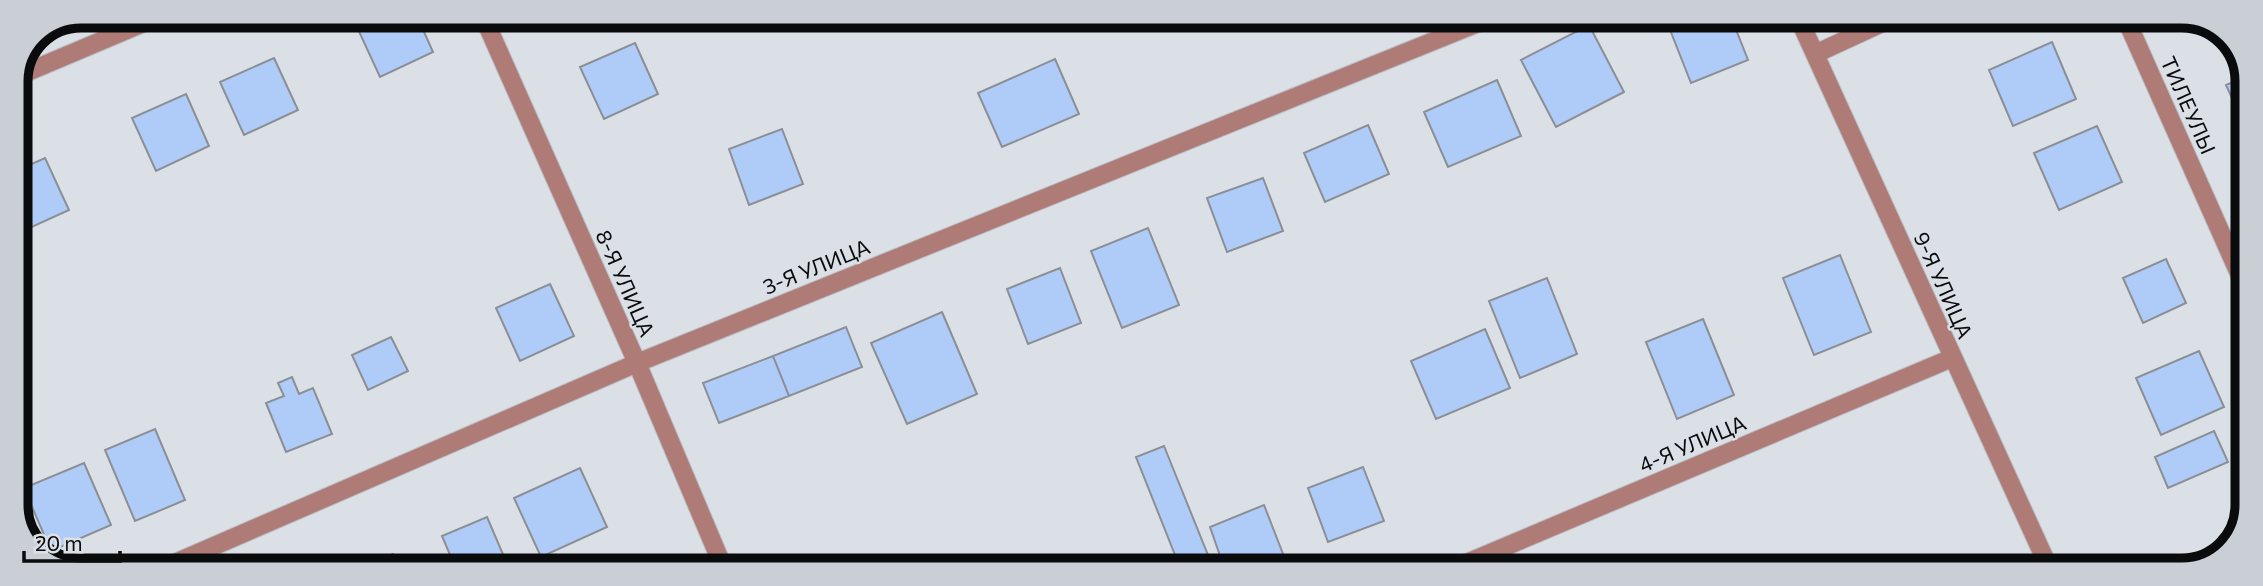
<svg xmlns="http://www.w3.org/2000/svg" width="2263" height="586" font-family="Commissioner,sans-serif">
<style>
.building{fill:#afccf8;stroke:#8b8f95;stroke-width:2}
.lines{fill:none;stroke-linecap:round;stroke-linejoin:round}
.street-casing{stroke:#babec3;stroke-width:20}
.street{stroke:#af7b77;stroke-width:18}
.labels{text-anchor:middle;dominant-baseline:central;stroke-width:5;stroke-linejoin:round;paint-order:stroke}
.street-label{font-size:21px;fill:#0a0b0d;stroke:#dbe0e6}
.rim{fill:none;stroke:#0a0b0d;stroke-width:9}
</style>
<rect width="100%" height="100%" fill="#dbe0e6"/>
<path class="building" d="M 375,16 L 417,16 L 433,52 L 380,77 L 356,25 Z
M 938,16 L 978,16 L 943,29 Z
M 1665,17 L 1731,17 L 1748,60 L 1691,83 Z
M 1589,25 L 1624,92 L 1556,127 L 1521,60 Z
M 2052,42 L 2076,99 L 2013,126 L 1989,70 Z
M 635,43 L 658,94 L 604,119 L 580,67 Z
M 274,58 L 298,110 L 244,135 L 220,82 Z
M 1055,59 L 1079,114 L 1002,147 L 978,93 Z
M 2247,76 L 2247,131 L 2226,85 Z
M 1497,80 L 1521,136 L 1448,167 L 1424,112 Z
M 186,94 L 209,146 L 156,171 L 132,118 Z
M 1368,125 L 1389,174 L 1325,202 L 1304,153 Z
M 2097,126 L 2122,182 L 2059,210 L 2034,153 Z
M 782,129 L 803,184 L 749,205 L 729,149 Z
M 45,158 L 69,210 L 23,231 L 16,215 L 16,171 Z
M 1263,178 L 1283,231 L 1227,252 L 1207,198 Z
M 1148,228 L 1179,305 L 1122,328 L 1091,251 Z
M 1840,255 L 1871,332 L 1814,355 L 1783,278 Z
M 2166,259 L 2186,303 L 2143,323 L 2123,278 Z
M 1060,268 L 1081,323 L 1028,344 L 1007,289 Z
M 1547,278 L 1577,354 L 1520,378 L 1489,301 Z
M 550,284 L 574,336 L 520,361 L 496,308 Z
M 942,312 L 977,394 L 907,424 L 871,343 Z
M 1703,319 L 1734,395 L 1677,419 L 1646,342 Z
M 846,327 L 862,367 L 789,396 L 773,356 Z
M 1485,329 L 1510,388 L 1436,419 L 1411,361 Z
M 391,337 L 408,371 L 368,390 L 352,355 Z
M 2199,351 L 2224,407 L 2161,435 L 2136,378 Z
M 773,356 L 789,396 L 719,423 L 703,383 Z
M 292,377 L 299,394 L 313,388 L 332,434 L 286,452 L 266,403 L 284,396 L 278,383 Z
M 155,429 L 185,500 L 135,521 L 105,450 Z
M 2214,431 L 2228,462 L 2168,488 L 2155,457 Z
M 1164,446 L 1214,570 L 1181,570 L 1136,457 Z
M 84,463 L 111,525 L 51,551 L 24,488 Z
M 1363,467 L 1384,521 L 1328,542 L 1308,488 Z
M 580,468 L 607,527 L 541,557 L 514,498 Z
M 1264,505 L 1285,559 L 1258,570 L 1225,570 L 1210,527 Z
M 487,517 L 508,566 L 502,569 L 456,569 L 442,536 Z
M 393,554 L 400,569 L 359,569 Z"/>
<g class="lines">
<defs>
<path id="street" d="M 483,16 L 637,363 L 724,569
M 1798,17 L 2050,570
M 2125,17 L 2246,289
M 1815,54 L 1895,17
M 18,76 L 160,16
M 161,569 L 637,363 L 1493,17
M 1450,570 L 1952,358"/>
</defs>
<use href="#street" class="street-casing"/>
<use href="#street" class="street"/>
</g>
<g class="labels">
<g class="street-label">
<text transform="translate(2189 105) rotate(66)">ТИЛЕУЛЫ</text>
<text transform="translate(816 266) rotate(-22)">3-Я УЛИЦА</text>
<text transform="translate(626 283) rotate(66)">8-Я УЛИЦА</text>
<text transform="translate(1944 285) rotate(66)">9-Я УЛИЦА</text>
<text transform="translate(1692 443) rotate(-23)">4-Я УЛИЦА</text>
</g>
</g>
<path d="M0 0H2263V586H0ZM81 28H2182A53 53 0 0 1 2235 81V505A53 53 0 0 1 2182 558H81A53 53 0 0 1 28 505V81A53 53 0 0 1 81 28Z" fill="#cacfd5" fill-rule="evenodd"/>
<path class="rim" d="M81 28H2182A53 53 0 0 1 2235 81V505A53 53 0 0 1 2182 558H81A53 53 0 0 1 28 505V81A53 53 0 0 1 81 28Z"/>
<path d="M24 551v10h96v-10" fill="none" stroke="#0a0b0d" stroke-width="3.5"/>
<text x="35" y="551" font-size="21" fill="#0a0b0d" stroke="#dbe0e6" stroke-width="5" paint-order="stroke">20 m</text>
</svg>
